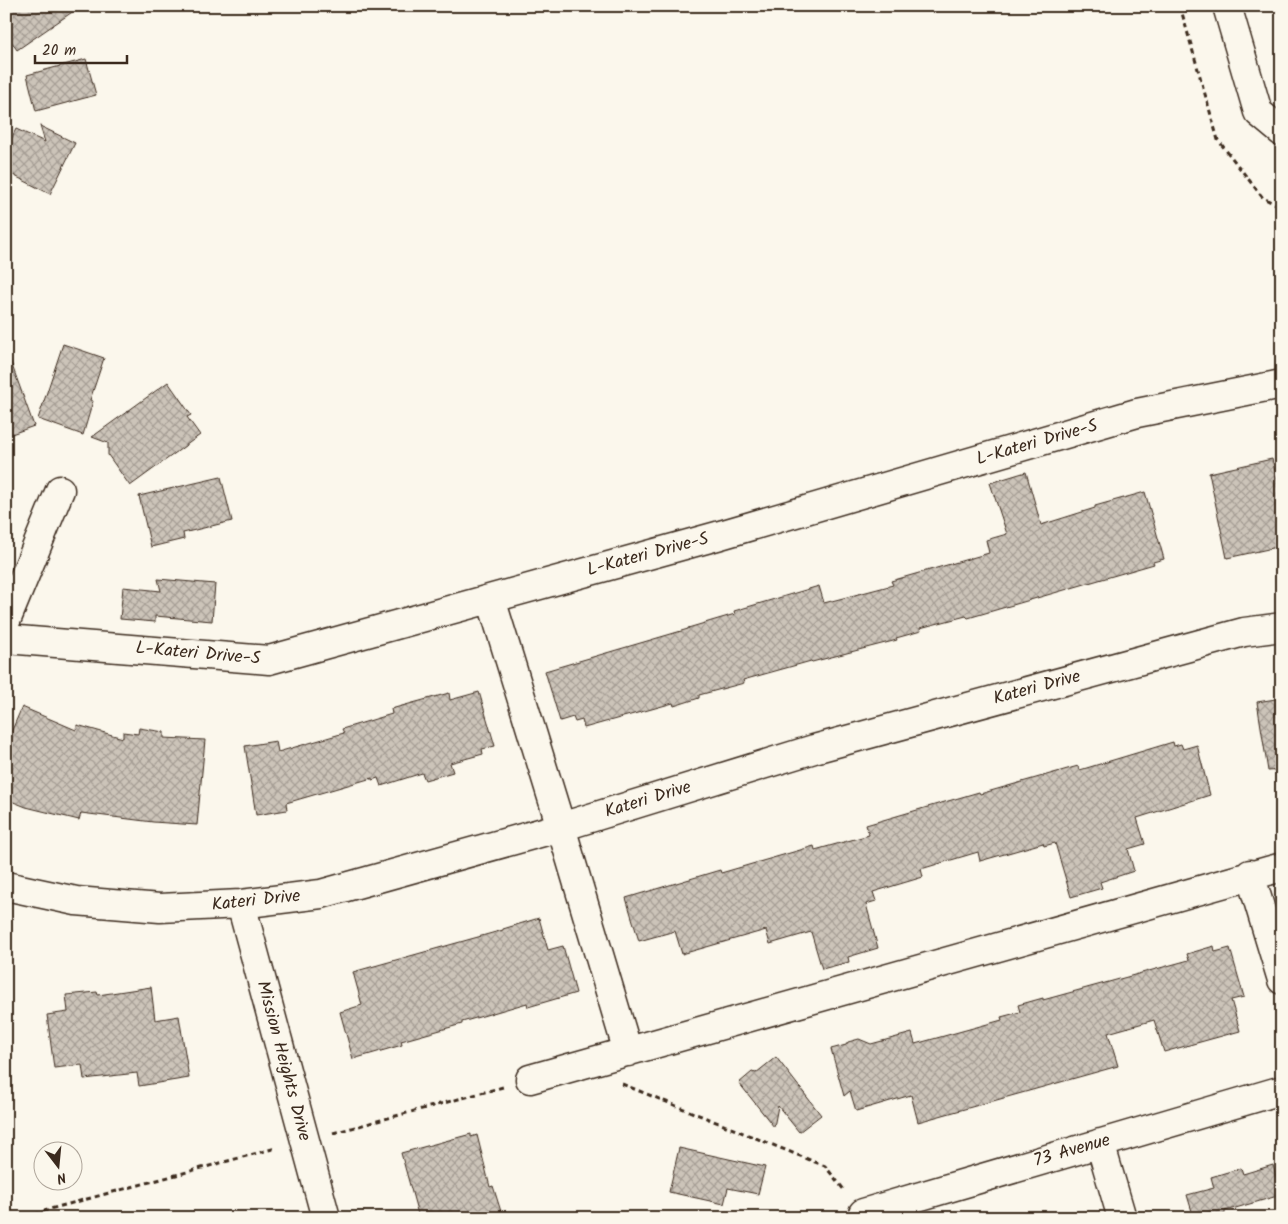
<svg xmlns="http://www.w3.org/2000/svg" width="1288" height="1224" font-family="Kalam,sans-serif">
<style>
.building{fill:url(#building-cross-hatch);stroke:#3b2a1e}
.lines{fill:none;stroke-linecap:round;stroke-linejoin:round}
.minor-casing{stroke:#3b2a1e;stroke-width:31}
.path{stroke:#3b2a1e;stroke-width:3;stroke-dasharray:5 4;stroke-linecap:butt}
.minor{stroke:#fbf7ec;stroke-width:28}
.labels{text-anchor:middle;dominant-baseline:central;stroke-width:4;stroke-linejoin:round;paint-order:stroke}
.street-label{font-size:18px;fill:#3b2a1e;stroke:#fbf7ec}
</style>
<defs>
<pattern id="building-cross-hatch" width="8" height="8" patternUnits="userSpaceOnUse" patternTransform="scale(1.25)"><rect width="8" height="8" fill="#ccc4b9"/><path d="M0 0l8 8M0 8l8-8" fill="none" stroke="#a79f96"/></pattern>
</defs>
<rect width="100%" height="100%" fill="#fbf7ec"/>
<filter id="ink" filterUnits="userSpaceOnUse"><feTurbulence type="fractalNoise" baseFrequency=".02" numOctaves="2"/><feDisplacementMap in="SourceGraphic" scale="10" xChannelSelector="R" yChannelSelector="G"/><feConvolveMatrix kernelMatrix="1 2 1 2 8 2 1 2 1" color-interpolation-filters="sRGB"/></filter>
<g filter="url(#ink)">
<path class="building" d="M 6,6 L 81,6 L 17,50 L 6,34 Z
M 86,59 L 96,95 L 36,111 L 27,75 Z
M 40,126 L 75,143 L 50,194 L 7,172 L 6,149 L 16,129 L 45,142 Z
M 63,344 L 104,358 L 90,400 L 93,401 L 83,435 L 38,419 Z
M 9,357 L 34,426 L 6,436 L 6,358 Z
M 168,382 L 191,415 L 187,417 L 200,435 L 130,486 L 108,455 L 108,443 L 92,437 Z
M 1272,459 L 1282,501 L 1282,546 L 1227,558 L 1209,473 Z
M 1026,472 L 1041,525 L 1095,508 L 1095,506 L 1145,492 L 1164,559 L 1153,562 L 1154,564 L 968,618 L 966,616 L 920,628 L 921,631 L 896,638 L 897,640 L 812,662 L 811,661 L 743,680 L 744,683 L 699,695 L 699,698 L 674,706 L 673,703 L 584,728 L 582,720 L 575,722 L 573,717 L 560,721 L 545,671 L 688,629 L 688,628 L 735,614 L 734,611 L 819,586 L 824,603 L 893,585 L 891,581 L 989,553 L 986,540 L 1007,534 L 990,483 Z
M 221,477 L 232,521 L 183,533 L 184,539 L 151,547 L 139,496 Z
M 158,579 L 215,584 L 212,621 L 155,616 L 155,622 L 120,619 L 123,587 L 161,591 Z
M 479,692 L 495,746 L 482,749 L 483,754 L 450,763 L 453,772 L 425,780 L 422,773 L 381,786 L 378,778 L 372,780 L 372,778 L 286,803 L 287,810 L 256,815 L 245,746 L 276,741 L 278,752 L 344,733 L 342,729 L 392,714 L 391,709 L 449,693 L 450,700 Z
M 1282,698 L 1282,770 L 1268,771 L 1257,702 Z
M 22,707 L 76,730 L 77,725 L 123,738 L 123,732 L 138,734 L 139,728 L 164,732 L 164,738 L 205,740 L 197,825 L 153,822 L 81,813 L 79,820 L 26,807 L 6,799 L 6,744 Z
M 1173,742 L 1174,746 L 1181,744 L 1183,749 L 1197,745 L 1210,795 L 1137,818 L 1145,844 L 1128,849 L 1134,871 L 1100,882 L 1102,888 L 1071,897 L 1055,843 L 1044,846 L 1043,843 L 980,861 L 978,852 L 921,869 L 923,877 L 873,892 L 876,901 L 866,904 L 878,948 L 848,957 L 849,962 L 822,969 L 811,932 L 770,944 L 766,930 L 682,954 L 675,931 L 639,941 L 626,898 L 720,870 L 721,873 L 814,846 L 815,850 L 869,835 L 866,825 L 979,792 L 980,794 L 1078,766 L 1080,770 Z
M 539,918 L 548,950 L 563,946 L 576,993 L 528,1007 L 527,1003 L 462,1022 L 462,1024 L 401,1041 L 402,1045 L 353,1059 L 340,1012 L 362,1005 L 353,972 L 503,930 L 503,929 Z
M 1214,946 L 1215,952 L 1230,948 L 1244,997 L 1231,1000 L 1240,1031 L 1164,1052 L 1154,1020 L 1108,1033 L 1118,1066 L 918,1122 L 911,1095 L 856,1111 L 850,1091 L 844,1096 L 831,1049 L 846,1045 L 848,1042 L 859,1039 L 871,1044 L 912,1033 L 915,1044 L 1002,1020 L 1001,1017 L 1020,1012 L 1018,1005 L 1043,998 L 1043,1000 L 1189,960 L 1187,954 Z
M 151,987 L 155,1020 L 179,1016 L 189,1078 L 139,1086 L 137,1073 L 84,1079 L 82,1065 L 54,1068 L 47,1015 L 68,1012 L 66,995 L 97,992 L 98,995 Z
M 776,1057 L 821,1115 L 799,1132 L 778,1106 L 774,1127 L 739,1083 L 752,1072 L 756,1073 Z
M 471,1134 L 471,1137 L 477,1135 L 490,1187 L 493,1186 L 503,1218 L 419,1218 L 401,1153 Z
M 679,1148 L 765,1167 L 758,1194 L 728,1188 L 724,1204 L 669,1192 Z
M 1273,1165 L 1281,1195 L 1225,1211 L 1225,1214 L 1211,1218 L 1194,1218 L 1187,1195 L 1214,1188 L 1211,1177 L 1241,1168 L 1243,1174 Z"/>
<g class="lines">
<defs>
<path id="minor" d="M 1227,6 L 1258,112 L 1282,132
M 491,599 L 561,827 L 628,1052
M 6,621 L 60,490
M 6,639 L 269,660 L 717,536 L 1137,413 L 1282,384
M 1250,874 L 1282,980
M 6,886 L 76,901 L 160,908 L 241,904 L 321,894 L 561,827 L 814,749 L 1244,632 L 1282,627
M 241,904 L 326,1218
M 530,1079 L 1282,867
M 1100,1143 L 1122,1218
M 863,1213 L 1282,1090"/>
</defs>
<use href="#minor" class="minor-casing"/>
<path class="path" d="M 1180,6 L 1218,140 L 1263,198 L 1282,207
M 622,1084 L 825,1166 L 845,1191
M 333,1133 L 503,1087
M 26,1218 L 50,1209 L 276,1148"/>
<use href="#minor" class="minor"/>
</g>
</g>
<g class="labels">
<g class="street-label">
<text transform="translate(1037 443) rotate(-16)">L-Kateri Drive-S</text>
<text transform="translate(648 555) rotate(-15)">L-Kateri Drive-S</text>
<text transform="translate(198 654) rotate(5)">L-Kateri Drive-S</text>
<text transform="translate(1037 688) rotate(-15)">Kateri Drive</text>
<text transform="translate(648 800) rotate(-17)">Kateri Drive</text>
<text transform="translate(256 901) rotate(-6)">Kateri Drive</text>
<text transform="translate(283 1061) rotate(75)">Mission Heights Drive</text>
<text transform="translate(1072 1151) rotate(-16)">73 Avenue</text>
</g>
</g>
<rect width="1288" height="1224" fill="none" stroke="#fbf7ec" stroke-width="25"/>
<rect x="12" y="12" width="1263" height="1199" fill="none" stroke="#3b2a1e" stroke-width="2" filter="url(#ink)"/>
<g transform="translate(58 1166) rotate(164)"><circle r="24" fill="#fbf7ec" stroke="#aea59a"/>
<path d="M0-4L9 19L0 12L-9 19Z" fill="#3b2a1e"/>
<text y="-8" font-size="14" font-weight="bold" text-anchor="middle" fill="#3b2a1e">N</text>
</g>
<path d="M35 55v8h92v-8" fill="none" stroke="#3b2a1e" stroke-width="2.5"/>
<text x="42" y="55" font-size="15" fill="#3b2a1e" stroke="#fbf7ec" stroke-width="4" paint-order="stroke">20 m</text>
</svg>
